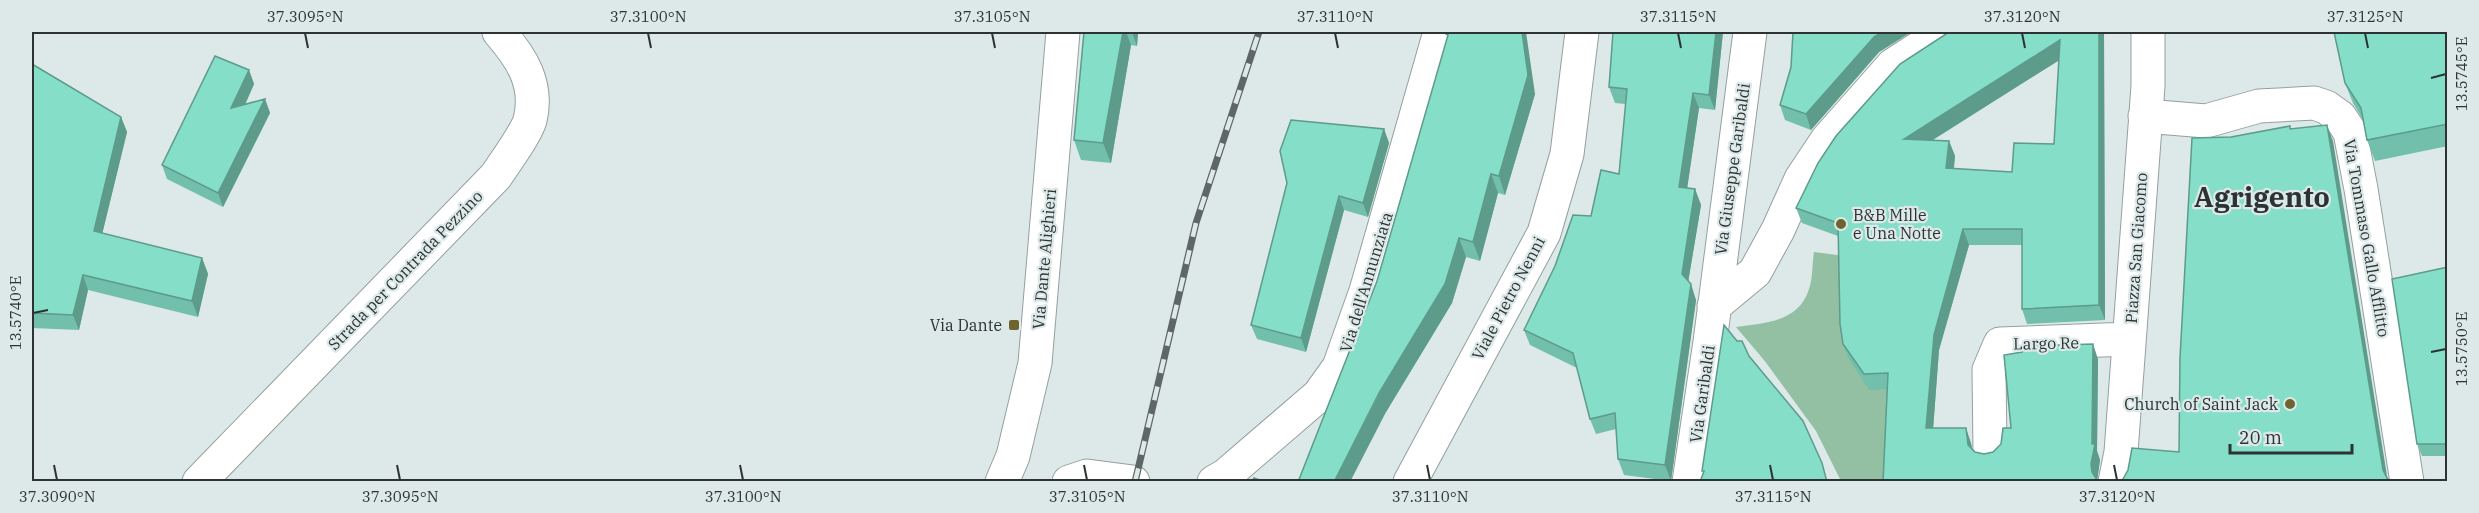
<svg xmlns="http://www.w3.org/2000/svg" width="2479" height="513" font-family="'IBM Plex Serif',serif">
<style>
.green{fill:#93bfa3}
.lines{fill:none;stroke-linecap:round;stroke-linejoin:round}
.street-casing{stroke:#94a09f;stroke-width:35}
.secondary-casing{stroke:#94a09f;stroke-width:35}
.street{stroke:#fff;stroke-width:33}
.secondary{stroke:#fff;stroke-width:33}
.rail-casing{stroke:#5f6766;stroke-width:7}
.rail{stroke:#dce9e8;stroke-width:4.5;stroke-dasharray:14;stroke-linecap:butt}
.wall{fill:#72bfab;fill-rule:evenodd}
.shaded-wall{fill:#5d9b8b}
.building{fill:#85dec7;stroke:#5d9b8b;stroke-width:1.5;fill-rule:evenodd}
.ticks{fill:none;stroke:#2d3232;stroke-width:2}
.poi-dot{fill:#6e6430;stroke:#dce9e8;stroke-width:2}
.labels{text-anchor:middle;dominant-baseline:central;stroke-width:4.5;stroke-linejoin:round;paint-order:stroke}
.street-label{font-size:16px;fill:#2d3232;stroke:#dce9e8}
.poi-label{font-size:16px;fill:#2d3232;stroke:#dce9e8;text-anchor:end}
.town-label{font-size:28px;font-weight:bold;fill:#2d3232;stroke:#dce9e8}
.neatline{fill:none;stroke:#2d3232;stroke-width:2}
.ticks-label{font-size:15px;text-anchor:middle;fill:#2d3232}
</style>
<rect width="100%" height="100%" fill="#dce9e8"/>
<path class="green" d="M 1814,252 L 1845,256 L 1894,388 L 1892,481 L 1841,481 L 1816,431 L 1764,360 L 1736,327 C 1765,323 1799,322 1809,289 C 1813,278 1812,264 1814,252 Z"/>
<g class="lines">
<defs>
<path id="street" d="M 2145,116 L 2206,121 L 2259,106 L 2314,103 L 2326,107 L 2340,117 L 2350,132 L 2361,189 L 2407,482
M 1714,306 L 1755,272 L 1778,230 L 1801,179 L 1827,140 L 1893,65 L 1944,32
M 1990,451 L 1989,370 L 2000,344 L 2129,339
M 199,482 L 496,176 C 505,162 526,134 530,120 C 539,84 521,57 499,32
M 1069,482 L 1087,476 L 1133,482
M 1214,482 L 1226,475 L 1319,395 L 1339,367 L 1366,291 L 1440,32
M 1410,482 L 1544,233 L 1567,154 L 1582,32
M 1689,482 L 1710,342 L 1750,32
M 2115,482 L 2121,452 L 2148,86 L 2148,32"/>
<path id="secondary" d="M 1002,482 L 1013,456 L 1035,363 L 1063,32"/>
</defs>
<use href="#street" class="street-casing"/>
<use href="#secondary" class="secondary-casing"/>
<use href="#street" class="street"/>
<use href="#secondary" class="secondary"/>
<defs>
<path id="rail" d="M 1135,482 L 1196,223 L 1259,32"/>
</defs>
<use href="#rail" class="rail-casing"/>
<use href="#rail" class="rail"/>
</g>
<path class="wall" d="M 1084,32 L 1138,32 L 1137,46 L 1131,45 L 1111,163 L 1081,160 L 1074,140 Z
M 1613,32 L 1723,32 L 1715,110 L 1699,108 L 1687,188 L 1695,189 L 1701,205 L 1688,282 L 1696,300 L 1671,481 L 1624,475 L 1618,459 L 1616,429 L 1596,434 L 1590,419 L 1577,368 L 1530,345 L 1524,330 L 1591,216 L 1619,174 L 1626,104 L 1615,103 L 1609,87 Z
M 1793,32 L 1911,32 L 1879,52 L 1811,130 L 1785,120 L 1780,105 L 1791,67 Z
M 1949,32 L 2104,32 L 2105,320 L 2027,324 L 2022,309 L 2022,245 L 1969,245 L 1939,350 L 1933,428 L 1971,443 L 1972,449 L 1975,452 L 1984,454 L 1993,452 L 2001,444 L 2011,428 L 2098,359 L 2097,451 L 2100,460 L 2097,480 L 1883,482 L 1887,389 L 1869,390 L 1849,359 L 1843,344 L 1838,236 L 1802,223 L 1796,208 ZM 2059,60 L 2054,144 L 2012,172 L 1954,169 L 1955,156 L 1949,141 L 1933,140 Z
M 2448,32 L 2448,146 L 2375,161 L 2367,140 L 2363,120 L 2353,103 L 2345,83 Z
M 1446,34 L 1535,94 L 1505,195 L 1498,193 L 1480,261 L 1466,257 L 1452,303 L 1386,412 L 1377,281 L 1448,37 Z
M 32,64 L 121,117 L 127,132 L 102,234 L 202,258 L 208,274 L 198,317 L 88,290 L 79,330 L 32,328 Z
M 249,70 L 254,84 L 245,105 L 265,99 L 270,113 L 223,207 L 167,179 L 162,165 Z
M 1384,129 L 1389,143 L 1368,217 L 1344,210 L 1306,352 L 1257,339 L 1251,325 L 1287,183 Z
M 2448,267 L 2448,456 L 2422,456 L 2417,444 Z"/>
<path class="shaded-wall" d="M 1123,32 L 1126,32 L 1131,45 L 1111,163 L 1103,143 Z
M 1132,32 L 1138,32 L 1137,46 Z
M 1522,32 L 1526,32 L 1535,94 L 1505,195 L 1499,176 Z
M 1716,32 L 1723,32 L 1715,110 L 1709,95 Z
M 1882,32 L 1911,32 L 1879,52 L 1811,130 L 1806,114 L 1874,37 Z
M 2099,32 L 2104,32 L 2105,320 L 2099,305 Z
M 2060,40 L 2066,56 L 1910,154 L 1904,139 Z
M 249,70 L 254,84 L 237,122 L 231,108 Z
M 1693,93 L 1699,108 L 1685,203 L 1679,187 Z
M 265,99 L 270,113 L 223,207 L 218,193 Z
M 121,117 L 127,132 L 99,247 L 94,231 Z
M 2327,125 L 2333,141 L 2388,482 L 2383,470 Z
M 1384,129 L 1389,143 L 1368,217 L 1363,203 Z
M 1949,141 L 1955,156 L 1952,184 L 1946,168 Z
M 1491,174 L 1498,193 L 1480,261 L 1473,242 Z
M 1695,189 L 1701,205 L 1687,289 L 1682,274 Z
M 1339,196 L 1344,210 L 1306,352 L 1301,338 Z
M 1963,229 L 1969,245 L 1939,350 L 1932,444 L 1926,428 L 1934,335 Z
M 1459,238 L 1466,257 L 1452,303 L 1386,412 L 1350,482 L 1334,482 Z
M 202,258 L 208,274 L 198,317 L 192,301 Z
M 83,275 L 88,290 L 79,330 L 73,315 Z
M 1691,284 L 1696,300 L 1671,481 L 1665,465 Z
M 2093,344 L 2098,359 L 2097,451 L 2100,460 L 2097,482 L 2092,472 L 2091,464 Z
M 1966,428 L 1971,443 L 1974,460 L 1968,445 Z"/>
<path class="building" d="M 1084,32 L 1123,32 L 1103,143 L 1074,140 Z
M 1447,32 L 1522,32 L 1528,75 L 1499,176 L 1491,174 L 1473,242 L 1459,238 L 1445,284 L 1379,393 L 1334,482 L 1298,482 L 1377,281 L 1448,35 L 1446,34 Z
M 1613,32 L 1716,32 L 1709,95 L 1693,93 L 1679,187 L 1695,189 L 1682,274 L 1691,284 L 1665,465 L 1618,459 L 1615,413 L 1590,419 L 1573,353 L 1524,330 L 1555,266 L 1573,215 L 1591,216 L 1601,170 L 1619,174 L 1627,89 L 1609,87 Z
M 1793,32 L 1882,32 L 1874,37 L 1806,114 L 1780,105 L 1791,67 Z
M 1949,32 L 2099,32 L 2099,305 L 2022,309 L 2022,229 L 1963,229 L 1934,335 L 1926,428 L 1966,428 L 1968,445 L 1975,452 L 1984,454 L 1993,452 L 2001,444 L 2003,428 L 2011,428 L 2004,355 L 2022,352 L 2022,346 L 2093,344 L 2092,444 L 2095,444 L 2091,464 L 2092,472 L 2097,480 L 2099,482 L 1883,482 L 1888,373 L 1864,374 L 1843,344 L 1840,324 L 1838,223 L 1796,208 L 1818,163 L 1836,136 L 1900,64 ZM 2060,40 L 2054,144 L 2014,143 L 2012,172 L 1946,168 L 1949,141 L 1904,139 Z
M 2334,32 L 2448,32 L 2448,124 L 2367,140 L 2361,108 L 2345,83 Z
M 215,56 L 249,70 L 231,108 L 265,99 L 218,193 L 162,165 Z
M 32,64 L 121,117 L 94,231 L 202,258 L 192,301 L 83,275 L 73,315 L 32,313 Z
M 1291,120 L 1384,129 L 1363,203 L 1339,196 L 1301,338 L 1251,325 L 1287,183 L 1280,151 Z
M 2327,125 L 2383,470 L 2387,478 L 2391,482 L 2120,482 L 2123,479 L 2128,470 L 2132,448 L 2179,452 L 2180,358 L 2192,138 L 2231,137 L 2290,126 L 2290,129 Z
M 2448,267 L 2448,444 L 2417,444 L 2392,279 Z
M 1724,325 L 1737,341 L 1742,341 L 1749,356 L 1803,421 L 1822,463 L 1827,482 L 1700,482 L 1704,471 L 1702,471 Z
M 1254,478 L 1265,482 L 1252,482 Z"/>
<path class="ticks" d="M 305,33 L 308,48M 648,33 L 651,48M 992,33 L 995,48M 1335,33 L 1338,48M 1678,33 L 1681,48M 2022,33 L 2025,48M 2365,33 L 2368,48M 2431,78 L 2446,74M 33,313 L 48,310M 2431,352 L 2446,349M 54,465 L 57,480M 397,465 L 400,480M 740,465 L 743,480M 1084,465 L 1087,480M 1427,465 L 1430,480M 1770,465 L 1773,480M 2114,465 L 2117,480"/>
<g class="poi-dot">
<circle cx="1841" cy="224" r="6"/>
<rect x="1008" y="319" width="12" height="12" rx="3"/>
<circle cx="2290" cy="404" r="6"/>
</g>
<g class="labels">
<g class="street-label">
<text transform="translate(1732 169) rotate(-82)">Via Giuseppe Garibaldi</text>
<text transform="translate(2367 238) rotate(80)">Via Tommaso Gallo Afflitto</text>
<text transform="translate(2136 248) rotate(-86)">Piazza San Giacomo</text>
<text transform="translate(1044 259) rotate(-85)">Via Dante Alighieri</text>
<text transform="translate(405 270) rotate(-46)">Strada per Contrada Pezzino</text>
<text transform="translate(1366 282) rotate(-73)">Via dell'Annunziata</text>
<text transform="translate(1508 298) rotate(-62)">Viale Pietro Nenni</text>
<text transform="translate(2046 343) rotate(-1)">Largo Re</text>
<text transform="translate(1702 394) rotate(-82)">Via Garibaldi</text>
</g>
<g class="poi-label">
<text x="1853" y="215" text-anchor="start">B&amp;B Mille<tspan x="1853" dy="18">e Una Notte</tspan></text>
<text x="1002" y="325">Via Dante</text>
<text x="2278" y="404">Church of Saint Jack</text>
</g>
<g class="town-label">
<text x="2262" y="196">Agrigento</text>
</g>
</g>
<rect width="2479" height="513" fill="none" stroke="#dce9e8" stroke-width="66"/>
<path d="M2230 444v9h122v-9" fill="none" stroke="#2d3232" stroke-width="3"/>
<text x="2239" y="444" font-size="18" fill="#2d3232" stroke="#dce9e8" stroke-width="4.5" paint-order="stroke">20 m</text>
<rect x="33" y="33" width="2413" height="447" class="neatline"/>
<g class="ticks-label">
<text x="305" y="22">37.3095°N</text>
<text x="648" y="22">37.3100°N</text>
<text x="992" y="22">37.3105°N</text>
<text x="1335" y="22">37.3110°N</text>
<text x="1678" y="22">37.3115°N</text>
<text x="2022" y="22">37.3120°N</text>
<text x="2365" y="22">37.3125°N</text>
<text transform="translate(2462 74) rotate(-90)" y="5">13.5745°E</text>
<text transform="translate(16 313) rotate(-90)" y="5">13.5740°E</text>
<text transform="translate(2462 349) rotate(-90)" y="5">13.5750°E</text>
<text x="57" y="502">37.3090°N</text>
<text x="400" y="502">37.3095°N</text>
<text x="743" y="502">37.3100°N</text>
<text x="1087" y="502">37.3105°N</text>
<text x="1430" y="502">37.3110°N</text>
<text x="1773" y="502">37.3115°N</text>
<text x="2117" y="502">37.3120°N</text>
</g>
</svg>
